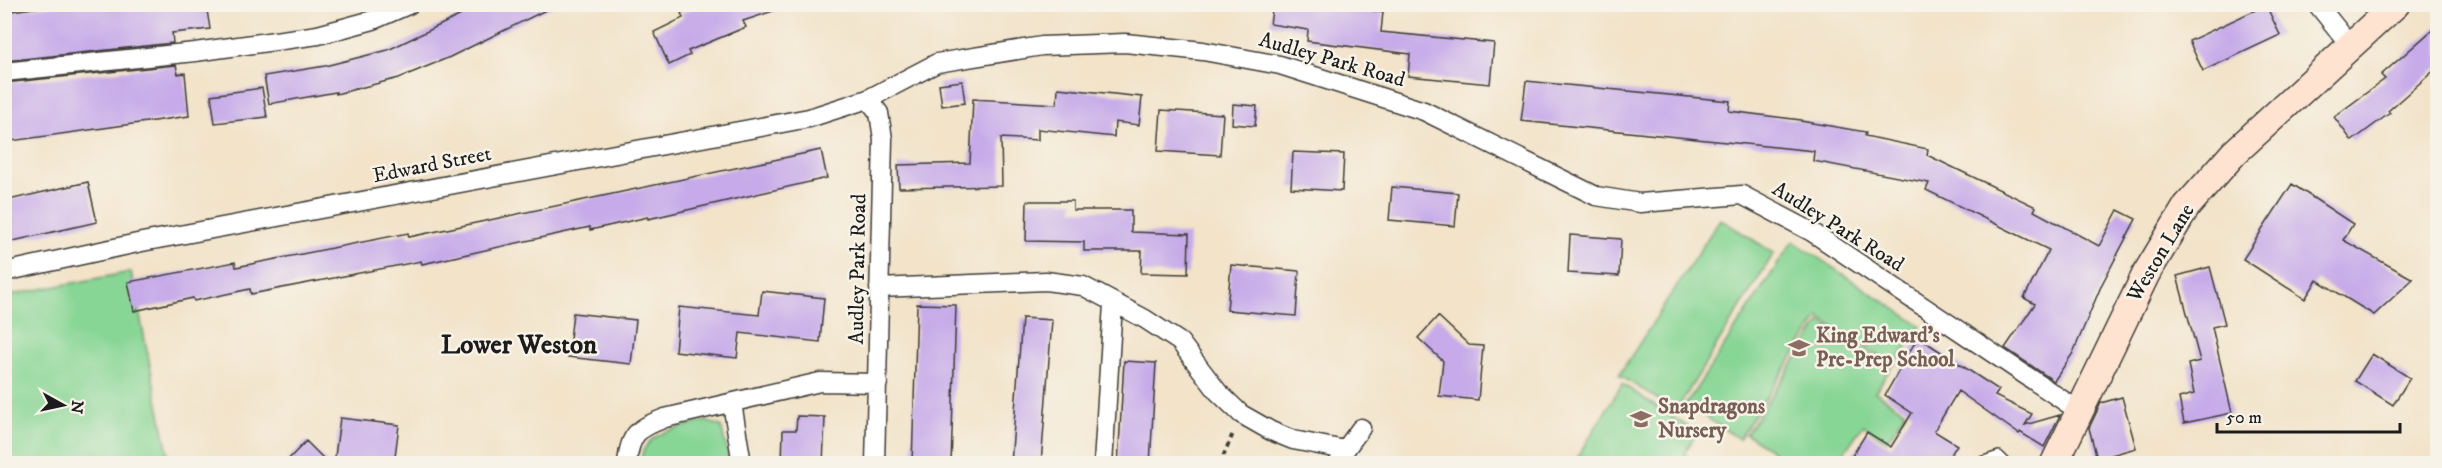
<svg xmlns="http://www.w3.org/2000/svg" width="2442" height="468" font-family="'IM FELL DW Pica',serif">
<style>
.green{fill:#88d695;stroke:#527958;stroke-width:1.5}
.building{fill:#c6aae9}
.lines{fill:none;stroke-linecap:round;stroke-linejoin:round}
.lane-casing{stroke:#3c3a36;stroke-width:12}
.street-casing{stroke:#3c3a36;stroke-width:21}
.secondary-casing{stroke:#3c3a36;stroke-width:30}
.path{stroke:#3c3a36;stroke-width:4;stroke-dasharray:4.5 4.5;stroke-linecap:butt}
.lane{stroke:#fff;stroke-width:9}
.street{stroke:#fff;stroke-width:18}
.secondary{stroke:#fee3d1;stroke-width:27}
.labels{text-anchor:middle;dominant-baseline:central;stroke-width:5;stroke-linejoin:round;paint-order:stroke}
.street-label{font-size:21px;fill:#1c1c1c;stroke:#f7f3e8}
.education-label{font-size:21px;font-weight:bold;fill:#785e54;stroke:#f7f3e8;text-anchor:start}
.district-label{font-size:27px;font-weight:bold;fill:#1c1c1c;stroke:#f7f3e8}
</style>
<rect width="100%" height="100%" fill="#f7f3e8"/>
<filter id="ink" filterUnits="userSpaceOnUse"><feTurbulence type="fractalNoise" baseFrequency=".0167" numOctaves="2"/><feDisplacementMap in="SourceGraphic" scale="12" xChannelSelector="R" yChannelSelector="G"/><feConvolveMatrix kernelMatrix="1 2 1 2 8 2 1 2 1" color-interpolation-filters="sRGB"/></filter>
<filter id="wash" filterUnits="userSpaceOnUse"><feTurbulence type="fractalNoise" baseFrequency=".008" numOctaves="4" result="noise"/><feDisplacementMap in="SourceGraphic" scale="24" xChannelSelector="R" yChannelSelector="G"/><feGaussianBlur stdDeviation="1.35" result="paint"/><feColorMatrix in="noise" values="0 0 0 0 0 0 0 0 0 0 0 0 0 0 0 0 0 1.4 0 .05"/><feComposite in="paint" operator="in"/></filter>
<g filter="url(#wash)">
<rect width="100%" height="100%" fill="#f2e3c9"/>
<path class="green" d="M 1720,219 L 1774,253 L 1676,411 L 1619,375 Z
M 1793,241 L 1921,326 L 1894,366 L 1819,317 L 1739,439 L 1686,404 Z
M 131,272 L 170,463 L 5,464 L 5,296 Z
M 1821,321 L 1891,368 L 1875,392 L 1906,412 L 1887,441 L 1863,425 L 1837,463 L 1791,463 L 1746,434 Z
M 1622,384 L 1697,433 L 1684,454 L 1698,463 L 1574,463 Z
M 705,421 L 721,426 L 730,463 L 641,463 C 641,431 680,428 705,421 Z"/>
<g id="blocks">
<path class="building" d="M 63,4 L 206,4 L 210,29 L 172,33 L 173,43 L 4,61 L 4,12 Z
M 484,4 L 558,4 L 450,57 L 399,78 L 336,94 L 336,92 L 269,104 L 264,76 L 325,66 L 388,50 Z
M 702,4 L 782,4 L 782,8 L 743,21 L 746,27 L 688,51 L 690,55 L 669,65 L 654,32 L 683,18 L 681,13 Z
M 1273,4 L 1326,4 L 1383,12 L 1381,32 L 1494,43 L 1490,84 L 1408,76 L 1410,54 L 1307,41 L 1308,30 L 1270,24 Z
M 2266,5 L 2280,35 L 2203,71 L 2189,41 Z
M 2438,25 L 2438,67 L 2388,111 L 2390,113 L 2352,141 L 2334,117 L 2385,79 L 2381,75 Z
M 176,65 L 178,74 L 185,73 L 189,116 L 4,142 L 4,83 Z
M 962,81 L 965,103 L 942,106 L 939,84 Z
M 1526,81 L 1730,101 L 1729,111 L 1801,120 L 1801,121 L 1866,132 L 1865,136 L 1928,149 L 1927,155 L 2036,207 L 2034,211 L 2099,246 L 2118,210 L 2136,219 L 2102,284 L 2073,353 L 2054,381 L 2005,348 L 2035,304 L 2024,298 L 2049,250 L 1926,190 L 1929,183 L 1813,161 L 1814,151 L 1521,121 Z
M 262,88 L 267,117 L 215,123 L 211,95 Z
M 1058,88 L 1142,97 L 1139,125 L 1115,122 L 1114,137 L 1038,129 L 1038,140 L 1001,138 L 1002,186 L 899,188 L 898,165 L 970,163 L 973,99 L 1057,104 Z
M 1233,104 L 1257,106 L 1255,126 L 1232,124 Z
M 1161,110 L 1223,114 L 1220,155 L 1158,151 Z
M 821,150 L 827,178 L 648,219 L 648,217 L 590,230 L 590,227 L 422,264 L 421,261 L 251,294 L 250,289 L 194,301 L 193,298 L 134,311 L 128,282 L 235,262 L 236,267 L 408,233 L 409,237 Z
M 1293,152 L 1344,154 L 1342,191 L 1291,188 Z
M 88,182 L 97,222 L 4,243 L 4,201 Z
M 2292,184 L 2353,224 L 2343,240 L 2413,279 L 2374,315 L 2317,280 L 2305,299 L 2243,259 Z
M 1392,187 L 1458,193 L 1455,226 L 1389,220 Z
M 1027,201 L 1073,201 L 1073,210 L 1131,210 L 1131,232 L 1189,234 L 1188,274 L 1141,273 L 1142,251 L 1084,251 L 1084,242 L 1026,241 Z
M 1570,235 L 1621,239 L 1619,276 L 1568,273 Z
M 1231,265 L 1299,271 L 1296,316 L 1227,310 Z
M 2210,267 L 2225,324 L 2212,327 L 2232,413 L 2184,423 L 2179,398 L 2194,394 L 2188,364 L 2200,361 L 2177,276 Z
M 762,291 L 824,298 L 820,342 L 740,333 L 737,358 L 675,351 L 679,307 L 759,315 Z
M 917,304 L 956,305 L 951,464 L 912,464 Z
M 573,313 L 636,320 L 631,364 L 568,357 Z
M 1438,316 L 1469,345 L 1483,346 L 1478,400 L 1439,396 L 1443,361 L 1418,338 Z
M 1022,318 L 1052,320 L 1041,464 L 1011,464 Z
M 1918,337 L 1999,390 L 1995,396 L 2032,414 L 2025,425 L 2060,415 L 2044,447 L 2020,432 L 2019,434 L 1958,391 L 1934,431 L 1957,445 L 1945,464 L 1847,464 L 1867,432 L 1891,447 L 1912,413 L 1885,395 Z
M 2372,354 L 2410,378 L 2393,405 L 2355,381 Z
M 1124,361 L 1156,363 L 1150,464 L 1118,464 Z
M 2122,397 L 2136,448 L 2097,459 L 2089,428 L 2101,403 Z
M 797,416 L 825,417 L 823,464 L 782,464 L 783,430 L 796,430 Z
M 340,418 L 399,425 L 394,464 L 334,464 Z
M 306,441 L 329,464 L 284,464 Z"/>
</g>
</g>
<g filter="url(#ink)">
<use href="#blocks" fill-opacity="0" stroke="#3c3a36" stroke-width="1.5"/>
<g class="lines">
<defs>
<path id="lane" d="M 1975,464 L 1999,456 L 2007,464"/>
<path id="street" d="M 2317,4 L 2350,45
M 4,72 L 195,52 L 318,35 L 373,20 L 410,4
M 4,272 L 142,242 L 809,118 L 868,99
M 879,288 L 1046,281 L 1083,286 L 1145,319 L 1180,342 L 1218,392 L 1241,414 L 1271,431 L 1293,440 L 1345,450
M 732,403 L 742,464
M 627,464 C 630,433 637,429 665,418 L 820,382 L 878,383
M 875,464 L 883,139 L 879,113 L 868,99 L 937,63 L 1042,46 L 1125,43 L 1203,51 L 1280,65 L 1424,111 L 1596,196 L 1640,203 L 1742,195 L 1812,232 L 2079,411
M 1103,464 L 1113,304
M 1338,464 L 1345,450 L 1361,428"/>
<path id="secondary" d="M 2054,464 L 2146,274 L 2187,206 L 2234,153 L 2396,4"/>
</defs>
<use href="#lane" class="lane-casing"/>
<use href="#street" class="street-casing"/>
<use href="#secondary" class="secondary-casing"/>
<path class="path" d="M 1220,464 L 1234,431"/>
<use href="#lane" class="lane"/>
<use href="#street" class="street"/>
<use href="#secondary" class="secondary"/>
</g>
</g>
<defs>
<symbol id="school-bare" viewBox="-9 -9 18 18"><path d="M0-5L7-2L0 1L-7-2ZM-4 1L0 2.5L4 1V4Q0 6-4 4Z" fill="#8d6e63" stroke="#f7f3e8" stroke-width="2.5" paint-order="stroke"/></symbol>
</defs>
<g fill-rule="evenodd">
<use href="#school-bare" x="1784" y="333" width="30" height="30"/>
<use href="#school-bare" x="1626" y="404" width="30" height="30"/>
</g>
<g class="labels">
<g class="street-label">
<text transform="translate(1332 60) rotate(16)">Audley Park Road</text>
<text transform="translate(432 165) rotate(-11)">Edward Street</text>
<text transform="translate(1838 227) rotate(32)">Audley Park Road</text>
<text transform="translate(2161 253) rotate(-59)">Weston Lane</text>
<text transform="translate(858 269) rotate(-89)">Audley Park Road</text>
</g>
<g class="education-label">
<text x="1816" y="336">King Edward's<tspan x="1816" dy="24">Pre-Prep School</tspan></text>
<text x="1658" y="407">Snapdragons<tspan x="1658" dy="24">Nursery</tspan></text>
</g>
<g class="district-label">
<text x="519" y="345">Lower Weston</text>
</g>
</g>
<rect width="2442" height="468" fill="none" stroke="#f7f3e8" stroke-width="24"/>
<g transform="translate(63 405) rotate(98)" stroke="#f7f3e8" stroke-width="4.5" paint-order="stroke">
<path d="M0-4.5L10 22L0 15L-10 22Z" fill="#1c1c1c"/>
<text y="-9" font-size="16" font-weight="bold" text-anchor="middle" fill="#1c1c1c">N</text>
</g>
<path d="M2217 423v9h183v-9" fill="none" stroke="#1c1c1c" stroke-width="3"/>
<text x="2226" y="423" font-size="18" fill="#1c1c1c" stroke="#f7f3e8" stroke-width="4.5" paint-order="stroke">50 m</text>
</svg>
